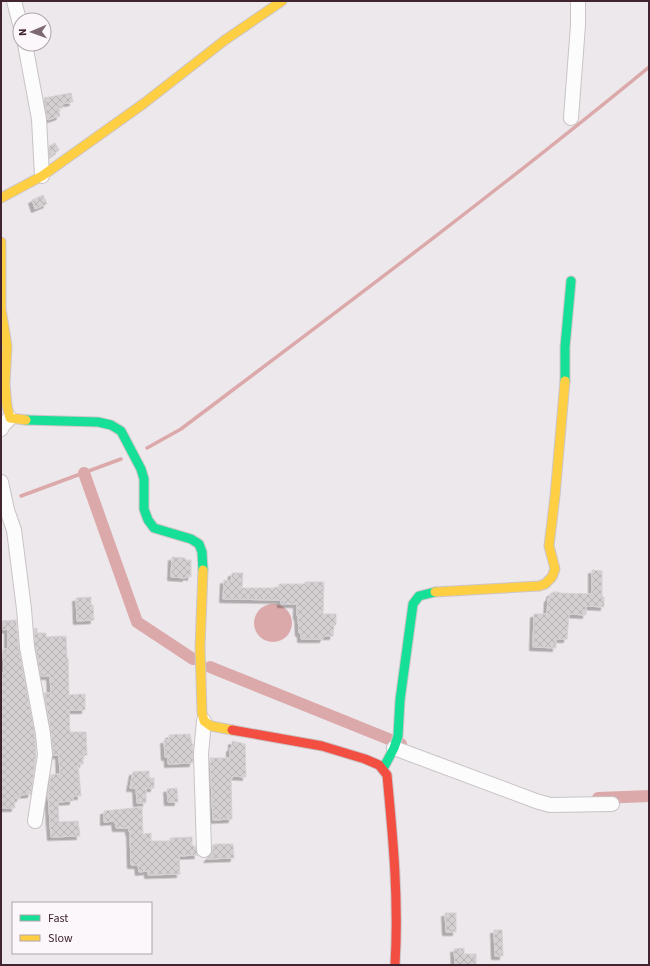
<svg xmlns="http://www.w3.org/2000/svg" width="650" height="966" font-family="'Source Sans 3',sans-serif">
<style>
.water{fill:#dca9ab}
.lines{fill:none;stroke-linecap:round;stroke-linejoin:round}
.stream{stroke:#dca9ab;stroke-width:3.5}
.canal{stroke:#dca9ab;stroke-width:12}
.building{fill:url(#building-cross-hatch);stroke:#d6d1d4;filter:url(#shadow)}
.street-casing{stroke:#c9c3c6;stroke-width:16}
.fast-casing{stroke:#ccc5c9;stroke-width:11}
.slow-casing{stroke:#ccc5c9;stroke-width:11}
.jam-casing{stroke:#ccc5c9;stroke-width:11}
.street{stroke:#fcfcfc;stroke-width:14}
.fast{stroke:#16e098;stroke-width:9}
.slow{stroke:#ffcf43;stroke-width:9}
.jam{stroke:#f24e42;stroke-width:9}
</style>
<defs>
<pattern id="building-cross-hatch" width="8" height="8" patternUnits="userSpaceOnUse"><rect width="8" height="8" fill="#d4cfd1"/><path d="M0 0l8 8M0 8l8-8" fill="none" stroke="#b7b2b4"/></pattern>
<filter id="shadow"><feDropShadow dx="-3.5" dy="3.5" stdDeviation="0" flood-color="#0004"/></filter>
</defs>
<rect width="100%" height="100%" fill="#ede8eb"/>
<path class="water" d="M254 623a19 19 0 1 1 38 0a19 19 0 1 1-38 0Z"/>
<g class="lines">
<path class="stream" d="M 147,448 L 181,429 C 339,310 497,192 649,67
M 21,496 L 121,459"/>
<path class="canal" d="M 84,473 L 137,622 L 193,659
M 210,667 L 401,744
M 598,798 L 649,796"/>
</g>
<path class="building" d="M 71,93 L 73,102 L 62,104 L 63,108 L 58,108 L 60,116 L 48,120 L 44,98 Z
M 55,143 L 59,150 L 49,157 L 49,146 Z
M 43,195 L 47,204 L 35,209 L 32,200 Z
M 172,557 L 185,558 L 185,560 L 191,560 L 191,577 L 186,576 L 186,578 L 171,577 Z
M 592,570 L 602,571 L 602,597 L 604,597 L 604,607 L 586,606 L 586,615 L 569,614 L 567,639 L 556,639 L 556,648 L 533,647 L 534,614 L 547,614 L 548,598 L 550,598 L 550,594 L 553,592 L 559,592 L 559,593 L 592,594 Z
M 232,573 L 243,573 L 242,588 L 273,588 L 279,587 L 279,584 L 305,584 L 305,582 L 324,582 L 323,614 L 336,614 L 336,625 L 334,625 L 333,636 L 324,636 L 323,639 L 301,639 L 301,633 L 299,633 L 298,616 L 297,616 L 297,604 L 281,604 L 281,600 L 223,599 L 224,580 L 231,581 Z
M 91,597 L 91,605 L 93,605 L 94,620 L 77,621 L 76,598 Z
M 16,620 L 19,649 L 35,735 L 36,755 L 31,794 L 20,795 L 20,798 L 14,798 L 15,808 L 1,808 L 1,673 L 4,673 L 3,649 L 8,649 L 8,629 L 3,630 L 2,621 Z
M 37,628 L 37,633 L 46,633 L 46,637 L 66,636 L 67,658 L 68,658 L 69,695 L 85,694 L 85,710 L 69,710 L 70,732 L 86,732 L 87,755 L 83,756 L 83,764 L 78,764 L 81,796 L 73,796 L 73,801 L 58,802 L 59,822 L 78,821 L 80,836 L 51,837 L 48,794 L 51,775 L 60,774 L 59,755 L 53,755 L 51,732 L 44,693 L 51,693 L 50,676 L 41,676 L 35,646 L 34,629 Z
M 190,734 L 192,744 L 193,744 L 193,763 L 168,764 L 168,757 L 165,757 L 164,740 L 169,740 L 169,735 Z
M 232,741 L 245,744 L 246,777 L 232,776 L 232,779 L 231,779 L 232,819 L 213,820 L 210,758 L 230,758 L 230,748 L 232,748 Z
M 149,771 L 149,778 L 154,778 L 154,788 L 146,788 L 146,803 L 137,803 L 136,788 L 130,788 L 133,772 Z
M 177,788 L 178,802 L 168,802 L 167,789 Z
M 142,807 L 143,834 L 151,833 L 151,841 L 170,841 L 170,838 L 192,837 L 192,846 L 195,846 L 198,855 L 179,856 L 180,874 L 148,875 L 148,871 L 139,872 L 138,865 L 131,865 L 130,832 L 129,832 L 129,828 L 116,828 L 115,821 L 104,822 L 104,811 Z
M 215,844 L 233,844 L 234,858 L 207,859 L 212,854 L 212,846 Z
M 445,913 L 456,913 L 456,932 L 446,932 Z
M 494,930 L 502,930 L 503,956 L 495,956 Z
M 464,948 L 464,954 L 476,954 L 476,965 L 455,965 L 454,949 Z"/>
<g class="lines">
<defs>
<path id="street" d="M 14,1 L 20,24
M 25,44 L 39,119 L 42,176
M 571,118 L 578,25 L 578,1
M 1,429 L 3,425 L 10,418
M 1,482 L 7,510 L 14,530 L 24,609 L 27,647 L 43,734 L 45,755 L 35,821
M 394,748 L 536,801 L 550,805 L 612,804
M 204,850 L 201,754 L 204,721"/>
<path id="fast" d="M 565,381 L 565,347 L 571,281
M 26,420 L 98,422 L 111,425 L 121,431 L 141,469 L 144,479 L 144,509 L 148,520 L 154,528 L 191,539 L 199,544 L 202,552 L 203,570
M 383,769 L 394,748 L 398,736 L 400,700 L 413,604 L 419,596 L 435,592"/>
<path id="slow" d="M 1,198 L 42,176 L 143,104 L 225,40 L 282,1
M 1,242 L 1,309 L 7,346 L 5,384 L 7,406 L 10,418 L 26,420
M 203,570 L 200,647 L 202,713 L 204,721 L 211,726 L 232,730
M 435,592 L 539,586 L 545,584 L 552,577 L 555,569 L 549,546 L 555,496 L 565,381"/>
<path id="jam" d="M 232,730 L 322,746 L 365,759 L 379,765 L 387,775 C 393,838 399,901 395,965"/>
</defs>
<use href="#street" class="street-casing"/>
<use href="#fast" class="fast-casing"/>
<use href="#slow" class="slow-casing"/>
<use href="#jam" class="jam-casing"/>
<use href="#street" class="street"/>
<use href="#fast" class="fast"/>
<use href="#slow" class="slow"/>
<use href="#jam" class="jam"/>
</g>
<rect width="650" height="966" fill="none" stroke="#422431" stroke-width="4"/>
<rect x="12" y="902" width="140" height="52" fill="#fbf7fa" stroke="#b1a3aa"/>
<rect x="20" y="915" width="20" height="6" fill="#16e098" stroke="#b1a3aa"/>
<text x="48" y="922" font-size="12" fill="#422431">Fast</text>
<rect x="20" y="935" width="20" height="6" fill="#ffcf43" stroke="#b1a3aa"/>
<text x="48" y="942" font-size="12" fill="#422431">Slow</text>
<g transform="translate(32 32) rotate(268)"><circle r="19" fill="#fbf7fa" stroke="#b1a3aa"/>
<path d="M0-3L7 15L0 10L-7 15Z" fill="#7e6972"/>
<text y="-6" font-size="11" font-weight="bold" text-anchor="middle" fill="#422431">N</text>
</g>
</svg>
